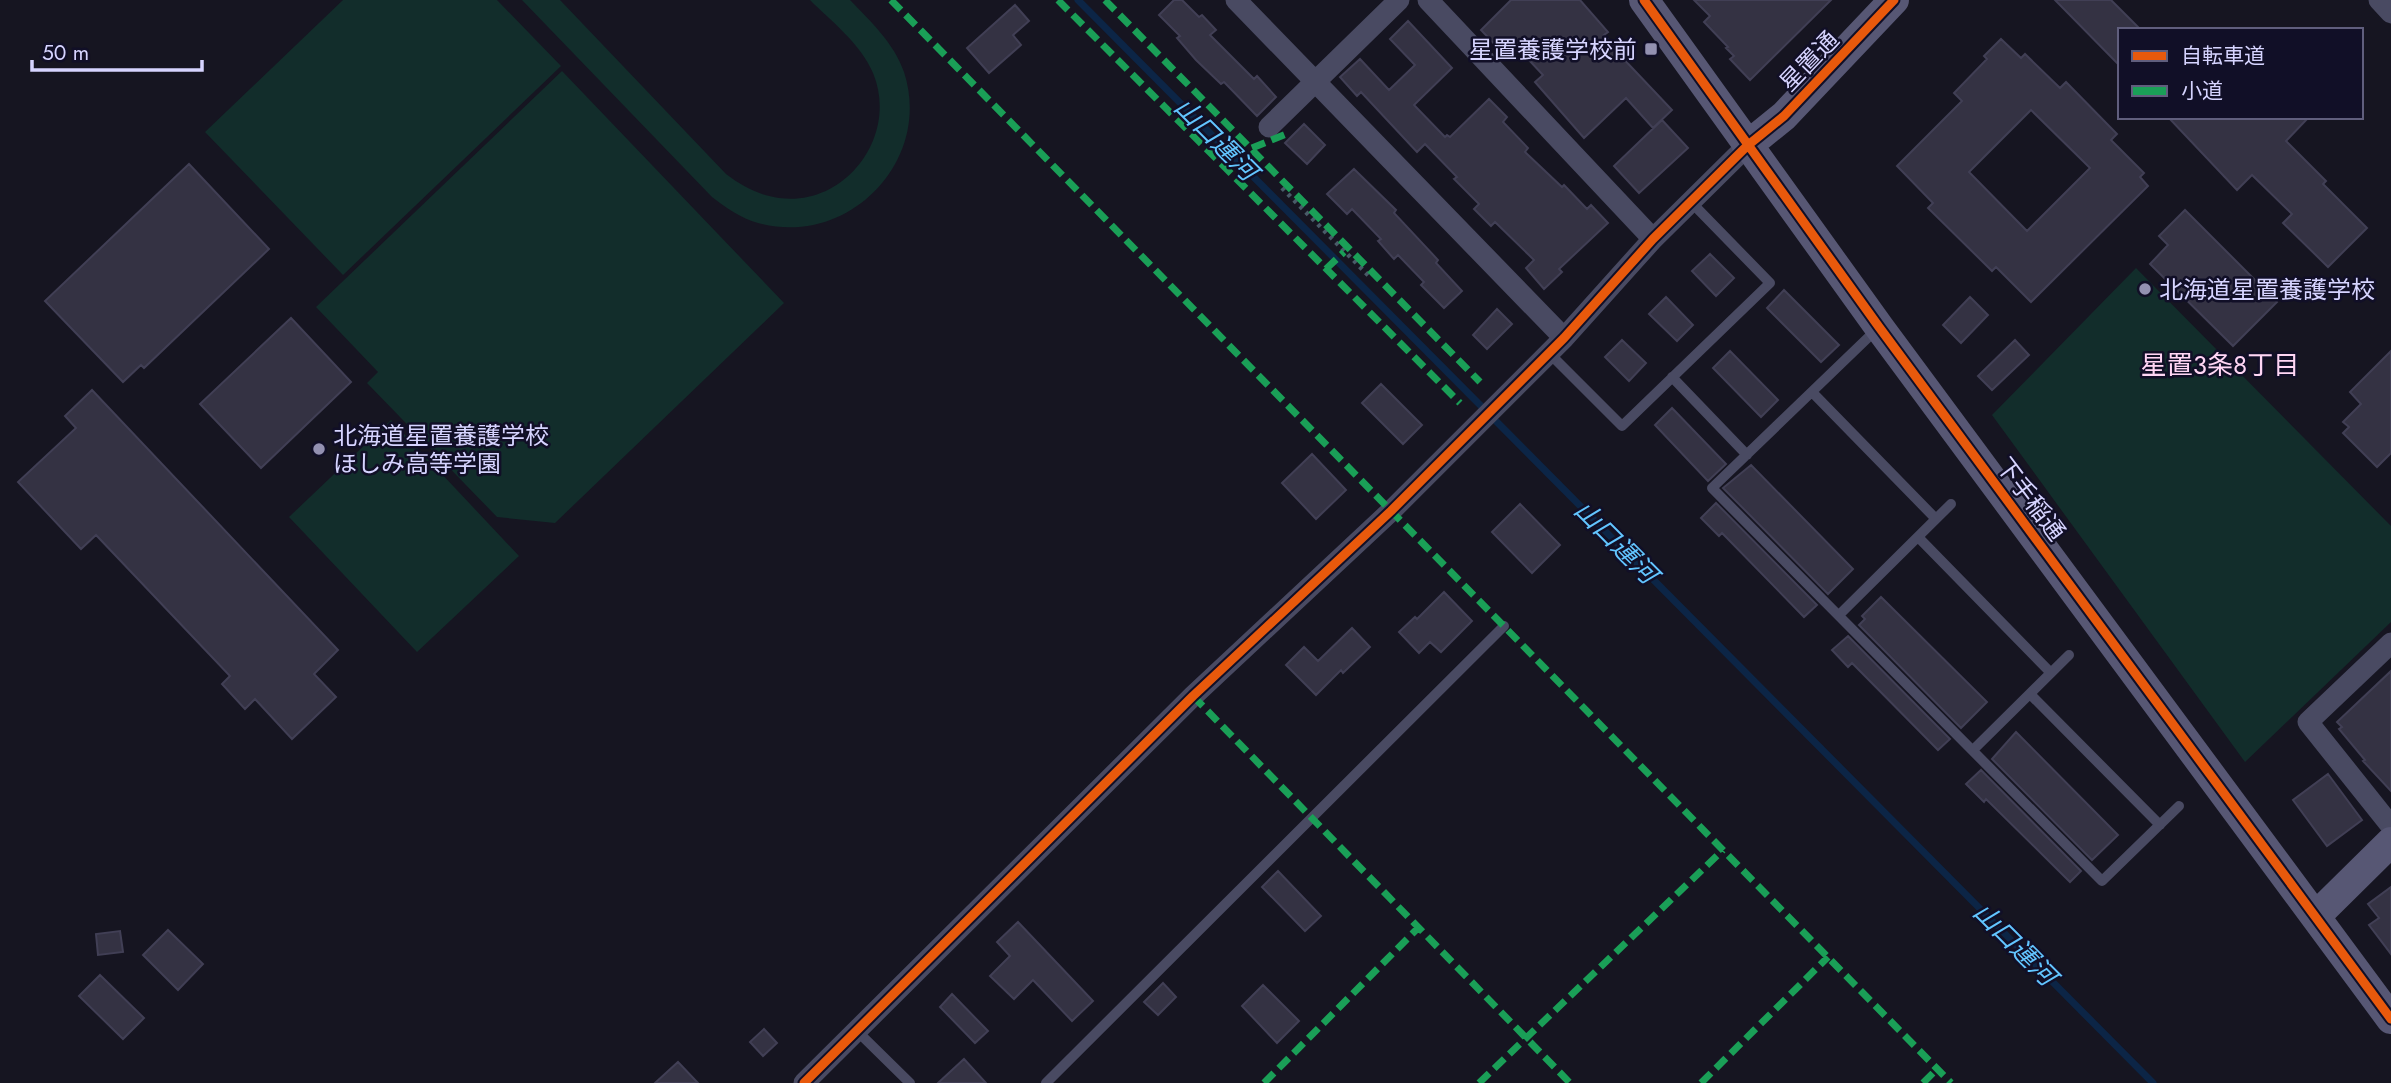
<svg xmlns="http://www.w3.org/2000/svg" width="2391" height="1083" font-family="Jost,'Noto Sans JP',sans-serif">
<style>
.green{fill:#122d2b}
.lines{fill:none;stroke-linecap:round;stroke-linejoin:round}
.stream{stroke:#0c2546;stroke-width:7}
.building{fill:#343243;stroke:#413f55;stroke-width:2;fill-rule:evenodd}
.path{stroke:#495b68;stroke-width:4.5;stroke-dasharray:3.5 5;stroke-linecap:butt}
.lane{stroke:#494a62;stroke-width:10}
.street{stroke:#494a62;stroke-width:21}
.secondary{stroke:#575774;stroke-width:30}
.quiet{stroke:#1a9f57;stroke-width:7;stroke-dasharray:14 7;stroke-linecap:butt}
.cycleway-casing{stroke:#110f27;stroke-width:13}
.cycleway{stroke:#e8590c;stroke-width:9}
.poi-dot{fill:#9391b1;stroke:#110f27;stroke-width:2.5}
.labels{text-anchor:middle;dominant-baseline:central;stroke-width:5;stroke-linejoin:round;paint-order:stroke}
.poi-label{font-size:24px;fill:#d6d4ff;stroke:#110f27;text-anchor:start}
.street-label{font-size:24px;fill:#d6d4ff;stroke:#110f27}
.water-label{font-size:26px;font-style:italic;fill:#62c5ff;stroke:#110f27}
.neighbourhood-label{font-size:26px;fill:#ffd6f4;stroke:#110f27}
</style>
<rect width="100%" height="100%" fill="#161521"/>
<path class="green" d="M 343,0 L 497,0 L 561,66 L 343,275 L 205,132 Z
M 522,0 L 560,0 L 726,174 C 742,186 758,195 779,198 C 846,207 899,135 873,73 C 861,44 832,22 810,0 L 850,0 C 871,22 894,43 904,72 C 933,161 848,248 758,223 C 741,218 726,208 712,197 Z
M 562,71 L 784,303 L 555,523 L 497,517 L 367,383 L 378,372 L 316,307 Z
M 2136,268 L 2391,526 L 2391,622 L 2245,762 L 1992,415 Z
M 391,420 L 519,556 L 417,652 L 289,517 Z"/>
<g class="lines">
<path class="stream" d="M 1078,0 L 2153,1083"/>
</g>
<path class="building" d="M 1174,0 L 1182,0 L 1199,17 L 1202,15 L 1216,30 L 1210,35 L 1254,79 L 1257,76 L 1276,97 L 1257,116 L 1224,82 L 1221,84 L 1196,60 L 1177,38 L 1180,36 L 1159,15 Z
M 1511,0 L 1580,0 L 1608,32 L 1604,35 L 1619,51 L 1618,53 L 1672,110 L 1653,128 L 1626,98 L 1584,138 L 1535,82 L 1543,75 L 1511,41 L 1501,51 L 1481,30 Z
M 1694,0 L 1831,0 L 1750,80 L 1730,59 L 1734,56 L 1726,48 L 1728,47 L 1704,22 L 1710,16 Z
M 2055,0 L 2111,0 L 2141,30 L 2120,30 L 2120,66 Z
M 1015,5 L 1029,21 L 1013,35 L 1021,45 L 989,73 L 967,48 Z
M 1408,21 L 1452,68 L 1414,105 L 1445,137 L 1447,135 L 1450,137 L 1489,99 L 1507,117 L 1503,122 L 1528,148 L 1525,152 L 1562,187 L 1564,185 L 1587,209 L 1591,205 L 1608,223 L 1559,269 L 1562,272 L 1544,289 L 1526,268 L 1534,260 L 1495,222 L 1491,226 L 1474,209 L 1479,204 L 1454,179 L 1457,177 L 1425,144 L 1417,152 L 1361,92 L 1357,96 L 1340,77 L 1360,59 L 1389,90 L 1415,65 L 1390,39 Z
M 2001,39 L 2021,58 L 2025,54 L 2060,88 L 2066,82 L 2117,134 L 2111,140 L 2144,173 L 2140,177 L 2148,186 L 2031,302 L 1996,267 L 1992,271 L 1928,208 L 1933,203 L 1897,166 L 1962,101 L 1954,93 L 1987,59 L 1984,56 ZM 2031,110 L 2090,168 L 2027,231 L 1969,172 Z
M 2168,117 L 2309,117 L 2286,141 L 2326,181 L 2323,184 L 2367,228 L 2328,267 L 2283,223 L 2292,214 L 2252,175 L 2237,190 Z
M 1662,120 L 1688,148 L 1639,193 L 1614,166 Z
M 1304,124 L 1325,145 L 1307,164 L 1285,143 Z
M 189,164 L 269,249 L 144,368 L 141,365 L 123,382 L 45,301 Z
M 1354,169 L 1396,210 L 1394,213 L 1438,260 L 1436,263 L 1462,291 L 1444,308 L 1421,285 L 1424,282 L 1398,255 L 1394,259 L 1378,241 L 1381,239 L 1352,209 L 1347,214 L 1327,194 Z
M 2185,210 L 2277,302 L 2233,346 L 2150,264 L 2168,245 L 2159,236 Z
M 1710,254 L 1734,278 L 1716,296 L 1692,271 Z
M 1784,290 L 1839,345 L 1821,362 L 1767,308 Z
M 1666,297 L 1693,325 L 1677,341 L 1649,314 Z
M 1970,297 L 1988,315 L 1961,343 L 1943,325 Z
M 1497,309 L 1512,324 L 1487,349 L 1473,335 Z
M 291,318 L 351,382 L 261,468 L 200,404 Z
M 1622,340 L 1646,363 L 1629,381 L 1605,357 Z
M 2015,340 L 2029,355 L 1992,390 L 1978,376 Z
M 1730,351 L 1778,400 L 1761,417 L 1713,368 Z
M 2391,351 L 2391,453 L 2377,467 L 2343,433 L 2349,427 L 2343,422 L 2361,404 L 2350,392 Z
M 1381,384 L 1422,425 L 1403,444 L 1362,403 Z
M 92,390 L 338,650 L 314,674 L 336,697 L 292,739 L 255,699 L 245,709 L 222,684 L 230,676 L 96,535 L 81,549 L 18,482 L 76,428 L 65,416 Z
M 1672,408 L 1726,464 L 1708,481 L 1655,425 Z
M 1312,454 L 1346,490 L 1316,519 L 1282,483 Z
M 1751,465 L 1853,569 L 1828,594 L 1723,488 Z
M 1716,503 L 1817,605 L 1804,617 L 1722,533 L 1719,536 L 1701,518 Z
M 1520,504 L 1560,545 L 1532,573 L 1492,532 Z
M 1444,592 L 1472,621 L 1441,652 L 1430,642 L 1419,653 L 1399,632 L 1415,617 L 1417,619 Z
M 1881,597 L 1987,702 L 1961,728 L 1859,625 L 1865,619 L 1862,616 Z
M 1352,628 L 1370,647 L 1343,673 L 1341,670 L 1316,695 L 1286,665 L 1304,647 L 1318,661 Z
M 1848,636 L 1950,739 L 1938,750 L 1852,663 L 1848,667 L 1832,650 Z
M 2391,671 L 2391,791 L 2363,761 L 2365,760 L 2339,729 L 2342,727 L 2337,722 Z
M 2016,732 L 2118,835 L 2092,860 L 1992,759 Z
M 1981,770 L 2081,871 L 2070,882 L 1986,799 L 1984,802 L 1966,784 Z
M 2328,774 L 2362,820 L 2327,846 L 2293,800 Z
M 1278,871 L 1321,916 L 1305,931 L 1262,887 Z
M 2391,887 L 2391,954 L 2369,925 L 2379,918 L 2368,904 Z
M 1018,922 L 1093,1001 L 1072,1021 L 1033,980 L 1014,999 L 990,976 L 1010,956 L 997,942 Z
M 168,930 L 203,964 L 178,990 L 143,955 Z
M 120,931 L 123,952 L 98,955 L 96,934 Z
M 100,975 L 144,1018 L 123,1039 L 79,996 Z
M 1163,983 L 1176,997 L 1158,1015 L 1144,1002 Z
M 1263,985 L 1299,1021 L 1277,1043 L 1242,1006 Z
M 952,994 L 988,1031 L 975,1043 L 940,1007 Z
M 764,1029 L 777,1043 L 763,1056 L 750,1042 Z
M 964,1059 L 986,1083 L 938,1083 Z
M 678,1062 L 698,1083 L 655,1083 Z"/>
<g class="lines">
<path class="path" d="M 1282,188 L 1369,276"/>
<path class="lane" d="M 1877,329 L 1712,488 L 2102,881 L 2179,806
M 1549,353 L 1622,426 L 1770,283 L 1691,202
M 1672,377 L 1747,455
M 1812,392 L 1936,519
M 1918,537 L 2051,673
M 1839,615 L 1951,504
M 2030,694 L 2160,825
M 1973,750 L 2069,655
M 857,1031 L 910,1083
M 1046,1083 L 1504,626"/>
<path class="street" d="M 1236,0 L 1564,338
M 1428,0 L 1653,239
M 2379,0 L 2391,13
M 1269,127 L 1399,0
M 2391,643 L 2308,722 L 2391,826
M 804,1083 L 1193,696 L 1391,511 L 1564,338 L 1653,239 L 1747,146"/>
<path class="secondary" d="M 1644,0 L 1879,327 L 2391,1019
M 1747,146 L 1784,116 L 1894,0
M 2316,916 L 2391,842"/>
<path class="quiet" d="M 891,0 L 1951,1083
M 1058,0 L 1460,403
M 1105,0 L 1480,382
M 1252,148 L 1286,134
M 1326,269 L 1344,252
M 1193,696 L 1570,1083
M 1264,1083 L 1418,928
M 1479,1083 L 1723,850
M 1701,1083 L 1828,957
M 1923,1083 L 1937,1069"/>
<defs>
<path id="cycleway" d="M 1644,0 L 1879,327 L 2391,1019
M 804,1083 L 1193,696 L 1391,511 L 1564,338 L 1653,239 L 1747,146 L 1784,116 L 1894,0"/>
</defs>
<use href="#cycleway" class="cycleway-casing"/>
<use href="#cycleway" class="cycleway"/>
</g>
<g class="poi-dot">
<rect x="1644" y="42" width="14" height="14" rx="3.5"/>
<circle cx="2145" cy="289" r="7"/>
<circle cx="319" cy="449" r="7"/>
</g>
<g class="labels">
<g class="poi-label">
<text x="1637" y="49" text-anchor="end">星置養護学校前</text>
<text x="2159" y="289">北海道星置養護学校</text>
<text x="333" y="435">北海道星置養護学校<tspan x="333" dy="28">ほしみ高等学園</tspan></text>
</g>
<g class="street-label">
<text transform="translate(1809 61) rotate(-46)">星置通</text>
<text transform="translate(2031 499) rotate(53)">下手稲通</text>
</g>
<g class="water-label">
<text transform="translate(1216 139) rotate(45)">山口運河</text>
<text transform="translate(1616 542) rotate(45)">山口運河</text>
<text transform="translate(2015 944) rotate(45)">山口運河</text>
</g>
<g class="neighbourhood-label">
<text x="2220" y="365">星置3条8丁目</text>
</g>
</g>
<rect x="2118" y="28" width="245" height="91" fill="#110f27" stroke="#605e7d" stroke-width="2"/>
<rect x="2132" y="51" width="35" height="10" fill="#e8590c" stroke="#605e7d" stroke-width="2"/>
<text x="2181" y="63" font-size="21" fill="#d6d4ff">自転車道</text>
<rect x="2132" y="86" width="35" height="10" fill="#1a9f57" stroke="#605e7d" stroke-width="2"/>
<text x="2181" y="98" font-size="21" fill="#d6d4ff">小道</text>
<path d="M32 60v10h170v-10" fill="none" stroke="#d6d4ff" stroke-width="3.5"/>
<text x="42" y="60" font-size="21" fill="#d6d4ff" stroke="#110f27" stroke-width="5" paint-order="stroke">50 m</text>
</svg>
